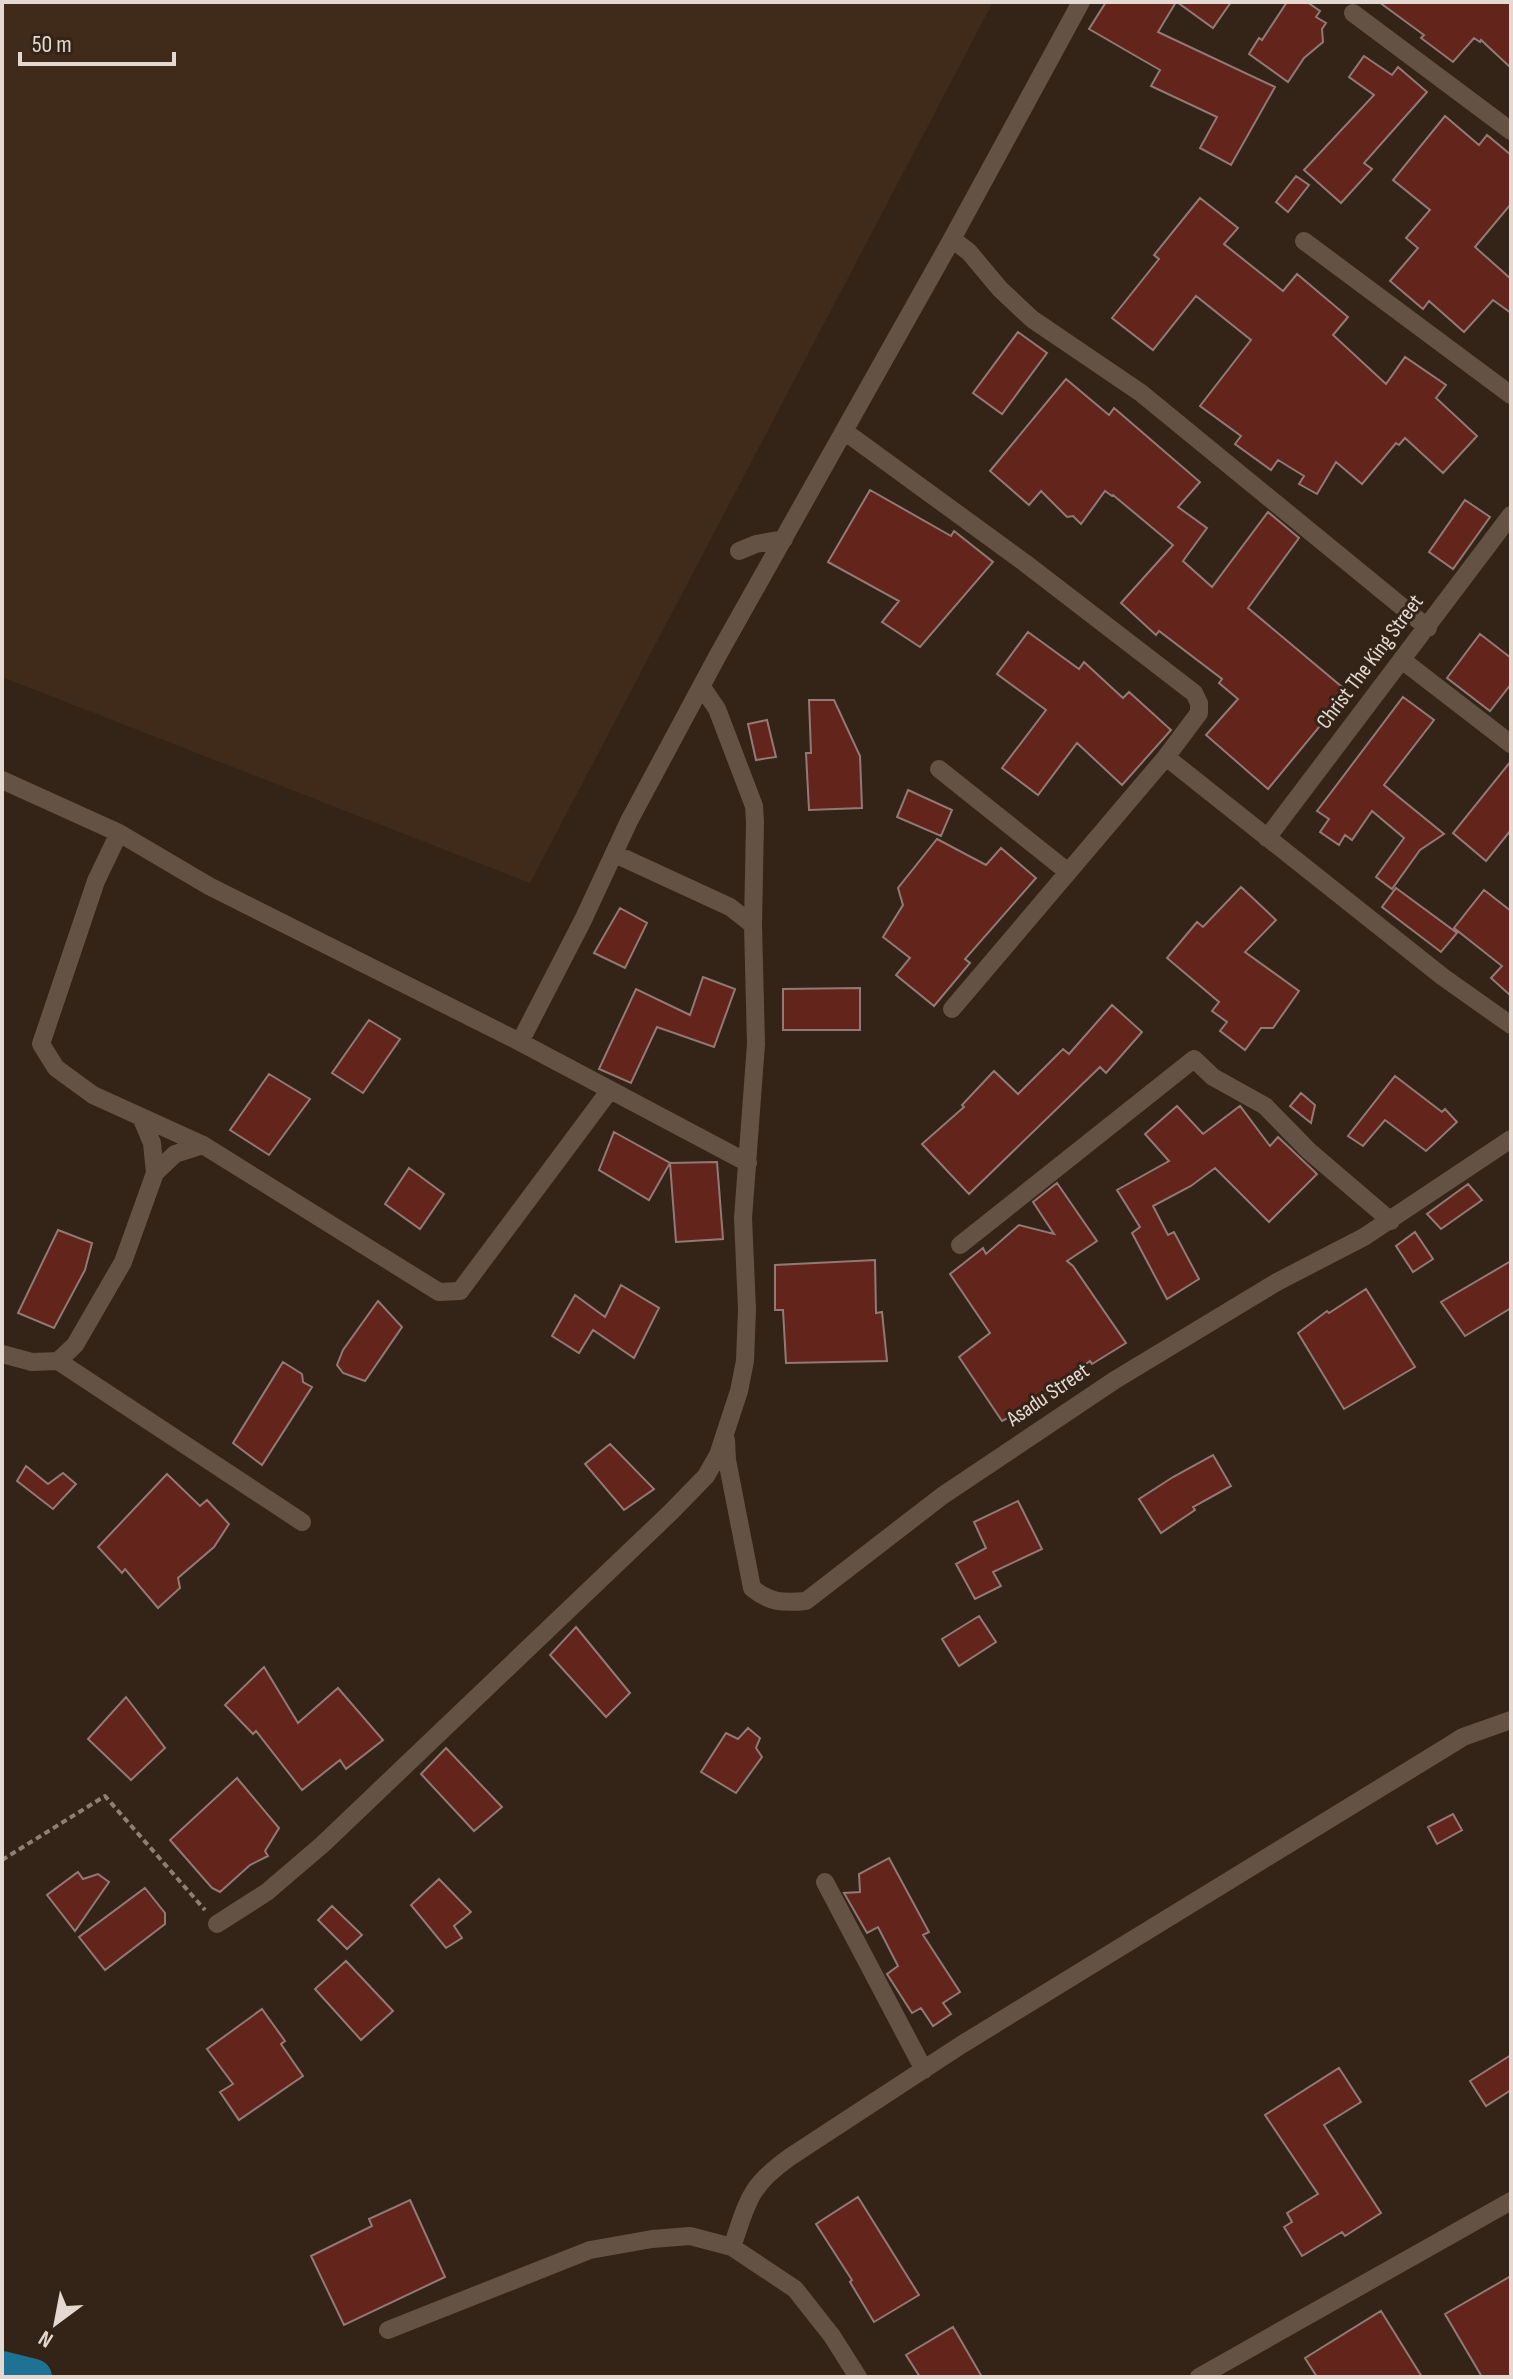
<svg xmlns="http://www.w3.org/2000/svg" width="1513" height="2379" font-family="'Sofia Sans Condensed',sans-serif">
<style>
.built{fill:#402b1a}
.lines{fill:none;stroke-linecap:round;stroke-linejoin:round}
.river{stroke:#1e7394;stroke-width:36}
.building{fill:#63241c;stroke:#927975;stroke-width:2}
.path{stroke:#8c7f75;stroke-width:4;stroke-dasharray:6 4;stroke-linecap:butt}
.minor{stroke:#645345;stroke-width:18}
.labels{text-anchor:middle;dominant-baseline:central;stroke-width:6;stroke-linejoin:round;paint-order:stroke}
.street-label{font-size:22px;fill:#e4d9d1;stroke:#332417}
</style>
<rect width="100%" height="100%" fill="#332417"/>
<path class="built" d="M 2,2 L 993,2 L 530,883 L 2,677 Z"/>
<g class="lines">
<path class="river" d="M 2,2369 L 34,2377"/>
</g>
<path class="building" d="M 1106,2 L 1176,2 L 1158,32 L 1275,87 L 1231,165 L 1200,148 L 1217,117 L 1151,86 L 1160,70 L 1089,29 Z
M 1177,2 L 1231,2 L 1213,28 Z
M 1287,2 L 1307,2 L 1320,11 L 1316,17 L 1326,23 L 1322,29 L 1323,42 L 1304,58 L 1288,82 L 1249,54 L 1259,38 L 1262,40 Z
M 1379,2 L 1511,2 L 1511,68 L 1481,40 L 1480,42 L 1474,38 L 1453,62 L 1421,38 L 1424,35 Z
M 1364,56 L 1392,75 L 1398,67 L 1427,92 L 1364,163 L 1372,169 L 1341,203 L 1304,170 L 1374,95 L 1349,77 Z
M 1445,116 L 1479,145 L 1487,135 L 1511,155 L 1511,204 L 1475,247 L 1511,279 L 1511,313 L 1493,300 L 1464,332 L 1429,301 L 1423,309 L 1390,281 L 1418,248 L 1406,238 L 1430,210 L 1393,180 Z
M 1296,176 L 1309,185 L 1288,212 L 1276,202 Z
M 1200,198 L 1238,228 L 1224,244 L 1283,291 L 1297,274 L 1348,317 L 1333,335 L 1386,384 L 1405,357 L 1446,385 L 1436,398 L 1477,436 L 1443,473 L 1405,438 L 1399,445 L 1396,443 L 1362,484 L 1336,462 L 1317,494 L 1299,484 L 1304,476 L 1278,460 L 1271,470 L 1235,444 L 1241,436 L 1200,406 L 1251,340 L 1196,296 L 1153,350 L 1112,318 L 1159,259 L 1154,255 Z
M 1018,332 L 1047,353 L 1002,414 L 973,393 Z
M 1066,379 L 1109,415 L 1114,408 L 1200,482 L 1178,507 L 1207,528 L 1183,561 L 1212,587 L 1268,512 L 1299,538 L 1248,608 L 1348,692 L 1268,789 L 1206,735 L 1238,699 L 1219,683 L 1222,679 L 1159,631 L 1156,635 L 1121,603 L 1173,545 L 1113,495 L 1112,496 L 1105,491 L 1081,524 L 1073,516 L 1067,517 L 1041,491 L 1029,505 L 990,471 Z
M 870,490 L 951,536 L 954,531 L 993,562 L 920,647 L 882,622 L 899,601 L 828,562 Z
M 1465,500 L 1490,517 L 1453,569 L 1429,552 Z
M 1028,632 L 1079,669 L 1084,662 L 1123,698 L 1129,692 L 1171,730 L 1122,785 L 1077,743 L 1038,795 L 1002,768 L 1046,710 L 997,674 Z
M 1480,634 L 1511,658 L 1511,684 L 1490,711 L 1447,678 Z
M 1403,697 L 1434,720 L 1384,785 L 1444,834 L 1420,850 L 1392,889 L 1376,877 L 1404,838 L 1372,811 L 1352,840 L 1345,835 L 1339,845 L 1320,832 L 1329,819 L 1317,811 Z
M 809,700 L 834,700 L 860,756 L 862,808 L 809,810 L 806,753 L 811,753 Z
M 767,720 L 776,757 L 756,760 L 748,724 Z
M 1511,761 L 1511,830 L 1486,861 L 1453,833 Z
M 908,790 L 952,810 L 941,836 L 897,817 Z
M 937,839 L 986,865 L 1001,848 L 1036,878 L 965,959 L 970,963 L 934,1006 L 896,975 L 910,958 L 883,937 L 903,905 L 898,888 Z
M 1241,887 L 1276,920 L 1245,952 L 1299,991 L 1273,1028 L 1261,1028 L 1245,1050 L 1220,1031 L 1227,1022 L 1212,1011 L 1219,1002 L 1167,958 L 1197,922 L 1203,927 Z
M 1396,888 L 1457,933 L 1441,952 L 1382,907 Z
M 1484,890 L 1511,911 L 1511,996 L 1491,978 L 1502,966 L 1454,928 Z
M 620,908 L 647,923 L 625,968 L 594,953 Z
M 703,977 L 735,989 L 714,1047 L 657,1027 L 631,1083 L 599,1069 L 636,989 L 690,1015 Z
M 860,988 L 860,1030 L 783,1030 L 783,989 Z
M 1112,1005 L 1142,1032 L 1106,1073 L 1100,1067 L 969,1194 L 922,1144 L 964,1107 L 962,1105 L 994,1071 L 1018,1094 L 1063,1049 L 1069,1054 Z
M 369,1020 L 400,1039 L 363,1093 L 332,1073 Z
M 269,1074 L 310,1099 L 269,1155 L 230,1130 Z
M 1395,1076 L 1442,1112 L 1445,1109 L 1457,1122 L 1426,1151 L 1385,1120 L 1363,1146 L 1348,1136 Z
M 1301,1093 L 1315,1105 L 1311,1123 L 1290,1106 Z
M 1177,1106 L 1203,1134 L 1240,1106 L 1270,1146 L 1278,1137 L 1317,1174 L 1269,1222 L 1215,1168 L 1191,1186 L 1153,1206 L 1168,1235 L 1174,1232 L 1199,1279 L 1167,1299 L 1132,1233 L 1140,1227 L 1117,1190 L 1169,1161 L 1145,1134 Z
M 614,1132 L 670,1163 L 649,1200 L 599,1170 Z
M 717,1162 L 723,1239 L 676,1242 L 670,1163 Z
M 409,1168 L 444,1194 L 420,1229 L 385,1204 Z
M 1057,1183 L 1097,1241 L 1067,1261 L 1073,1266 L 1126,1343 L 1092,1364 L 1090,1361 L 1037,1400 L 1039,1402 L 1002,1421 L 959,1357 L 990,1333 L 950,1274 L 983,1248 L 986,1254 L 1019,1225 L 1054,1234 L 1033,1202 Z
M 1468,1184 L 1482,1200 L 1441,1229 L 1427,1214 Z
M 58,1230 L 92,1243 L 85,1270 L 54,1328 L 18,1313 Z
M 1415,1232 L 1433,1259 L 1413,1272 L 1396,1246 Z
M 875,1260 L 876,1313 L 882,1312 L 887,1361 L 786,1363 L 783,1310 L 775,1310 L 775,1265 Z
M 1511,1261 L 1511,1308 L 1465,1336 L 1441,1302 Z
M 621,1285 L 659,1308 L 634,1358 L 593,1330 L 579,1353 L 552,1336 L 575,1295 L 605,1317 Z
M 1366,1289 L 1415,1367 L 1344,1409 L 1298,1333 L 1327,1311 L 1329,1313 Z
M 378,1301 L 402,1327 L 365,1381 L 343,1373 L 337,1365 L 343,1350 Z
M 283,1362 L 302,1374 L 303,1382 L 312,1387 L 262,1465 L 233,1443 Z
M 610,1444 L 654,1489 L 624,1510 L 585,1464 Z
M 1213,1455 L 1231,1486 L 1193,1507 L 1195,1510 L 1161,1533 L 1139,1499 L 1173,1477 Z
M 26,1466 L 48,1484 L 63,1473 L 76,1484 L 53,1509 L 17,1481 Z
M 167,1474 L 200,1506 L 207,1500 L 229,1524 L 214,1547 L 178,1578 L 180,1588 L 158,1608 L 125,1569 L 122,1573 L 98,1547 Z
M 1018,1501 L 1042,1549 L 993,1572 L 1001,1586 L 975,1599 L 956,1564 L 986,1548 L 974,1522 Z
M 979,1616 L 996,1642 L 959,1666 L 942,1639 Z
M 576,1627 L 630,1693 L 606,1717 L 550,1655 Z
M 264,1667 L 298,1723 L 338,1688 L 383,1740 L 346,1769 L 340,1760 L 302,1790 L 256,1731 L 253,1734 L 225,1705 Z
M 126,1697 L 165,1748 L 131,1780 L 88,1739 Z
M 748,1728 L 760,1738 L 756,1748 L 762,1757 L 736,1793 L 701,1772 L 726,1733 L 738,1739 Z
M 446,1748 L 502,1807 L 474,1831 L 421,1774 Z
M 237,1778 L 279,1828 L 265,1851 L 268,1856 L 250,1865 L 220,1892 L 212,1888 L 170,1840 Z
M 1453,1814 L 1462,1830 L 1437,1844 L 1428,1827 Z
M 889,1858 L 929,1932 L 923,1935 L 960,1992 L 943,2003 L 951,2014 L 933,2026 L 921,2008 L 912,2013 L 887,1974 L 898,1966 L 878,1927 L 867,1933 L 844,1893 L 860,1892 L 859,1874 Z
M 78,1872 L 83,1879 L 98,1874 L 109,1882 L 75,1931 L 47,1895 Z
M 439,1879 L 471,1912 L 454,1926 L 462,1938 L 446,1948 L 411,1905 Z
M 145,1888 L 165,1913 L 165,1924 L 105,1970 L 79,1937 Z
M 332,1906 L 362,1935 L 347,1949 L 318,1920 Z
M 346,1961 L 393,2011 L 361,2040 L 315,1989 Z
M 262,2009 L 285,2041 L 281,2044 L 303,2076 L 239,2120 L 220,2092 L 233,2084 L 207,2049 Z
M 1511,2055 L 1511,2090 L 1486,2106 L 1470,2081 Z
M 1339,2068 L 1361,2102 L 1324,2125 L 1381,2213 L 1345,2236 L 1342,2232 L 1302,2256 L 1284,2227 L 1292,2222 L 1287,2213 L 1318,2194 L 1265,2115 Z
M 858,2197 L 919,2295 L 874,2322 L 850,2282 L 852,2280 L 816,2224 Z
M 410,2200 L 445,2277 L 344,2325 L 311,2256 L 372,2226 L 369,2219 Z
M 1511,2276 L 1511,2377 L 1482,2377 L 1445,2314 Z
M 1381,2311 L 1422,2377 L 1317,2377 L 1305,2358 Z
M 953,2327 L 982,2377 L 920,2377 L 906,2355 Z"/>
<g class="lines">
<path class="path" d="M 2,1860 L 105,1796 L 205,1910"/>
<path class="minor" d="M 1353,13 L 1511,131
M 952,239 L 969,252 L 1000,289 L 1032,319 L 1141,393 L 1428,628
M 1304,241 L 1511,395
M 844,431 L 1025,563 L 1194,693 L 1199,703 L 1199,713 L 1166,757 L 952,1009
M 739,551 L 756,544 L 784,539
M 1402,660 L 1511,744
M 1166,757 L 1443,977 L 1511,1025
M 939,769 L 1068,872
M 2,780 L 119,833
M 1267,838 L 1511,515
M 615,854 L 730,907 L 753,925
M 520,1042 L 583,920 L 629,821 L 718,655 L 952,239 L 1081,2
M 610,1090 L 460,1291 L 439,1292 L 203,1145 L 93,1095 L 56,1068 L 41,1044 L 96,881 L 119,833 L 209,886 L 520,1042 L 748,1163
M 141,1117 L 152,1143 L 155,1173
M 960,1245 L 1194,1059 L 1213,1077 L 1265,1106 L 1309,1151 L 1391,1221
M 2,1354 L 32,1362 L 58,1361 L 75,1345 L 123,1262 L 155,1173 L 175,1154 L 203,1145
M 58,1361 L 302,1522
M 726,1440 L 727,1460 L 752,1588 C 770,1603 783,1603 806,1601 L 942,1496 L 1115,1380 L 1277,1282 L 1364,1237 L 1511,1139
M 825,1882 L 924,2070
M 217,1924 L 267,1892 L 323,1844 L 671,1512 L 706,1476 L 718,1455 L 739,1391 L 745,1361 L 747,1309 L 743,1218 L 756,1044 L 753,925 L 755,822 L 754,806 L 717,709 L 702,687
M 732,2247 C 748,2201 748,2187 790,2157 L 961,2045 L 1447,1747 L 1463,1737 L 1511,1720
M 388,2330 L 590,2250 L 652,2239 L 690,2236 L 732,2247 L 795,2289 L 832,2336 L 858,2377
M 1199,2377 L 1511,2201"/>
</g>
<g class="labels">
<g class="street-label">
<text transform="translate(1370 662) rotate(-53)">Christ The King Street</text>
<text transform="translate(1048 1395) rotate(-34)">Asadu Street</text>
</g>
</g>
<rect width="1513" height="2379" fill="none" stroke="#e4d9d1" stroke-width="8"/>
<g transform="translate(56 2323) rotate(212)" stroke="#332417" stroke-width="6" paint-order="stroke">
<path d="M0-6L14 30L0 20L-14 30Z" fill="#e4d9d1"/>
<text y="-12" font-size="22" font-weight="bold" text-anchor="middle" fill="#e4d9d1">N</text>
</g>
<path d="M20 52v12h154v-12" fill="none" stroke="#e4d9d1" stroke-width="4"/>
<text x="32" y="52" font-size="24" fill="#e4d9d1" stroke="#332417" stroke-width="6" paint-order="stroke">50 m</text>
</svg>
